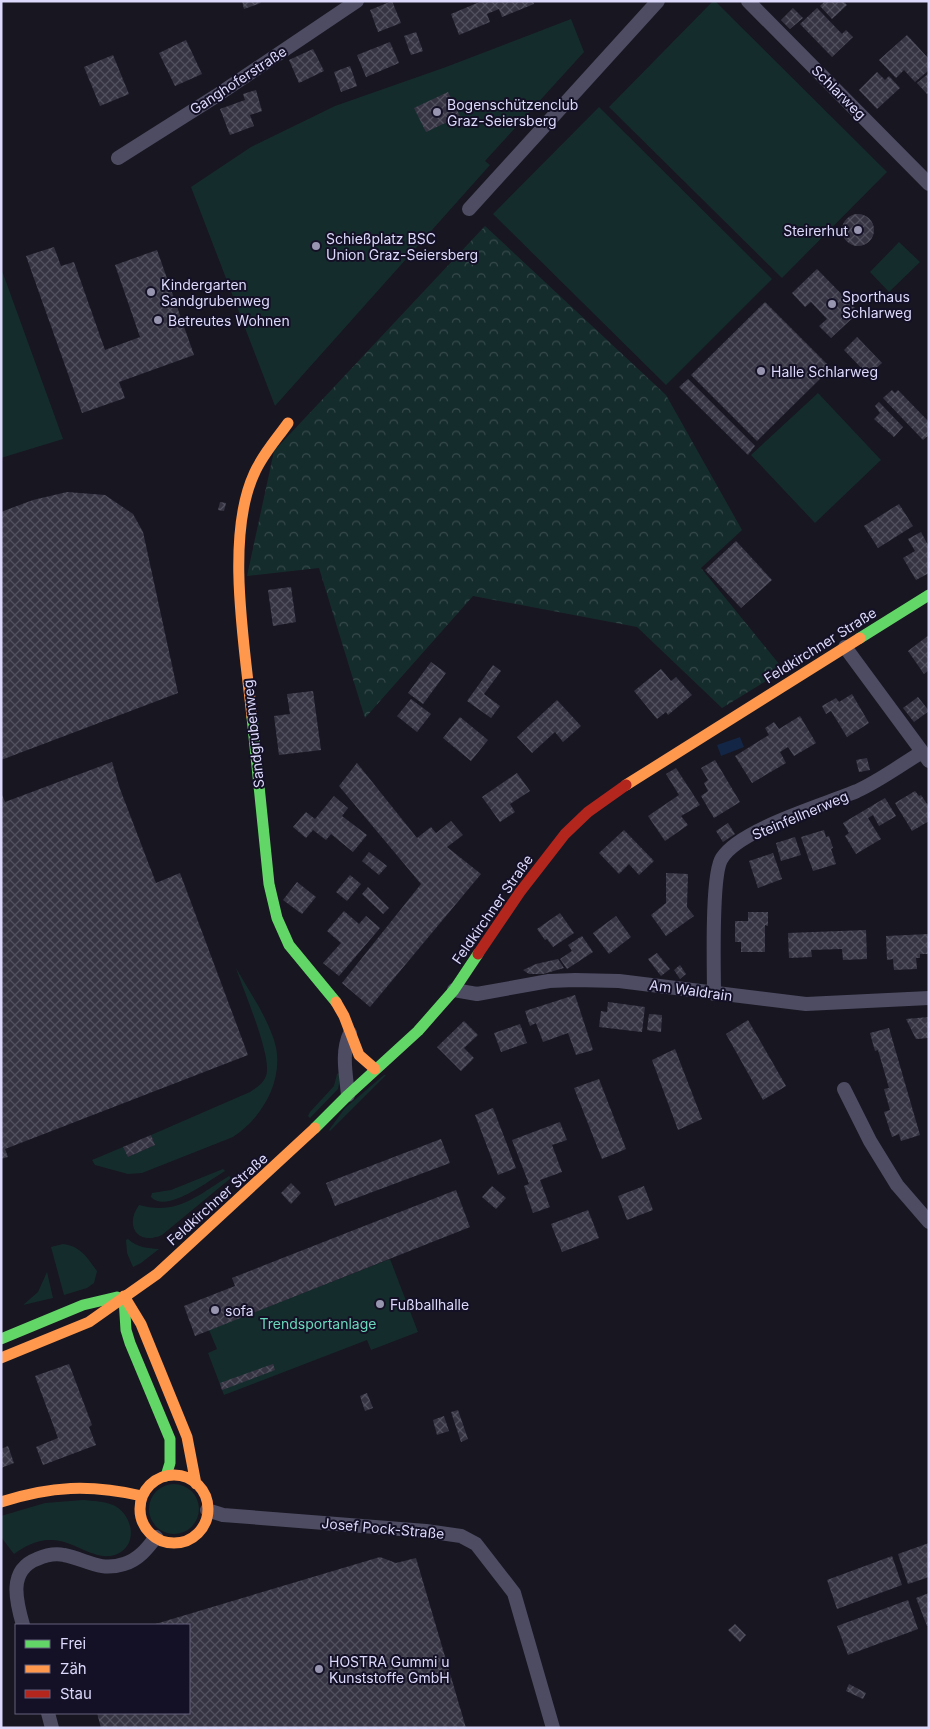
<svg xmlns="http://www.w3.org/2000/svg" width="930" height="1729" font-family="Inter,sans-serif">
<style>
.green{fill:#152c2c}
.forest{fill:url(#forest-crowns)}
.water{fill:#132645}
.building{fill:url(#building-cross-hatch)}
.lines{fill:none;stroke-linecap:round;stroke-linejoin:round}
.street{stroke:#4d4c62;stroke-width:14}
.fast{stroke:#63d668;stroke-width:11}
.slow{stroke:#ff974d;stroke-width:11}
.jam{stroke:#b3261e;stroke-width:11}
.poi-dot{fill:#9795af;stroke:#141126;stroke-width:2}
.labels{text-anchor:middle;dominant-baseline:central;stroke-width:4;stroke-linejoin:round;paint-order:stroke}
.street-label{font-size:14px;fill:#dcd9fc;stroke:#141126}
.poi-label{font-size:14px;fill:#dcd9fc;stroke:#141126;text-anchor:start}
.park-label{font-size:14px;fill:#69d8bb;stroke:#141126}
</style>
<defs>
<pattern id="forest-crowns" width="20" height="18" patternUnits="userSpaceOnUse" patternTransform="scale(1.25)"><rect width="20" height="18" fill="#152c2c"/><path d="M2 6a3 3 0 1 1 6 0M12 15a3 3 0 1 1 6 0" fill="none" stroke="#364a4c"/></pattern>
<pattern id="building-cross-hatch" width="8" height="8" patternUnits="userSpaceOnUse" patternTransform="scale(1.25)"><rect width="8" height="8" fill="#363443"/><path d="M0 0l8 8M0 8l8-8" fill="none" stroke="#52515f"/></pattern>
</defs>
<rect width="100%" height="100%" fill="#181621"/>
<path class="green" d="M 713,1 L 715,1 L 887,172 L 782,278 L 609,107 Z
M 571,19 L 584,52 L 485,161 L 490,165 L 275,406 L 191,187 L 251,147 L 335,106 L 446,67 Z
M 599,107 L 772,279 L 666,385 L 493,214 Z
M 899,242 L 920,262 L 889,292 L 870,272 Z
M 1,268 L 63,439 L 1,458 Z
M 818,393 L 881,460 L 815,523 L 751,455 Z
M 236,968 C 249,991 266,1015 274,1040 C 286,1076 264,1117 233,1137 L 142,1173 L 128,1174 L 95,1165 L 92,1160 L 123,1147 L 128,1157 L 155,1145 L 151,1135 L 250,1092 C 256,1088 263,1084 266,1076 C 273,1057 243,990 236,968 Z
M 339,1073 L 339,1084 L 338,1089 L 310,1118 L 308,1116 L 310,1112 L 334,1086 L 337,1074 Z
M 384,1075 L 386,1075 L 330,1131 L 329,1130 L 345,1108 Z
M 223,1169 L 225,1171 C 210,1180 166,1214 151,1197 L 152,1193 L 171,1190 Z
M 229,1176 L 231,1178 L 162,1235 C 138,1246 124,1226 139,1205 C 177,1216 198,1195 229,1176 Z
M 128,1239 C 138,1248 147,1248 159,1249 L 141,1263 L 133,1267 L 127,1253 L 126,1240 Z
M 63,1244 C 80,1246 87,1257 97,1271 L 94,1283 L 87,1288 L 64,1295 L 51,1247 Z
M 390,1259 L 418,1332 L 371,1350 L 367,1340 L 224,1395 L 208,1353 L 217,1349 L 209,1330 Z
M 47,1272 L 53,1298 L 23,1305 L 38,1292 Z
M149 1509a25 25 0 1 1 50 0a25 25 0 1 1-50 0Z
M 83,1500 C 93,1501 104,1501 113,1505 C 130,1512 139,1540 121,1552 C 99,1566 75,1540 52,1540 C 38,1539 25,1546 14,1554 L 1,1537 L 1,1516 L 45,1503 Z"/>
<path class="forest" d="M 485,226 L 666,395 L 742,530 L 701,568 L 784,670 L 722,708 L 637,627 L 473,596 L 365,718 L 319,568 L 247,576 L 274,451 Z"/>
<path class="water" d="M 740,737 L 744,747 L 721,756 L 717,745 Z"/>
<path class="building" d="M 242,1 L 260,1 L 261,3 L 244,9 Z
M 392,1 L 401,23 L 378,32 L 370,10 Z
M 482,1 L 533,1 L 534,4 L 502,17 L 499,9 L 487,14 L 490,22 L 459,35 L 451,14 Z
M 825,1 L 843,1 L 847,5 L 832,19 L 820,6 Z
M 793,8 L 803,18 L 790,29 L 781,20 Z
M 817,8 L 842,34 L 846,30 L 853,37 L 832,57 L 800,24 Z
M 416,32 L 423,51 L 411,55 L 404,36 Z
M 907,35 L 929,59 L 929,70 L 915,82 L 904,70 L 896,78 L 879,60 Z
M 186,40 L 202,74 L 175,86 L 159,53 Z
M 390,42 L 399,63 L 366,77 L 357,55 Z
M 313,49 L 324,71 L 299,83 L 289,60 Z
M 113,55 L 129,94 L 100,106 L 84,67 Z
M 350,66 L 357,86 L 341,92 L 334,72 Z
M 877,72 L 885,80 L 889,76 L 900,88 L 877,109 L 859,90 Z
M 929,73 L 929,93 L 927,94 L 917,83 Z
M 256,90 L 262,111 L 250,115 L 254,126 L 230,135 L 220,109 L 245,100 L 243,94 Z
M 448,92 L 460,116 L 426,132 L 414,108 Z
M842 230a16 16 0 1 1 32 0a16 16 0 1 1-32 0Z
M 54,247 L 61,266 L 74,262 L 105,350 L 140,337 L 115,265 L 157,250 L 194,355 L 119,382 L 125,398 L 82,413 L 26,256 Z
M 817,269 L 859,312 L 831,338 L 819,326 L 827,319 L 811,302 L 805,307 L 792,293 Z
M 765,302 L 831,368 L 757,441 L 691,375 Z
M 857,337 L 882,363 L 868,375 L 844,350 Z
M 688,379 L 755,446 L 748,455 L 679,387 Z
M 892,390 L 895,393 L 898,390 L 929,422 L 929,435 L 923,440 L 883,398 Z
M 879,402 L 903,427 L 894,437 L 874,419 L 880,413 L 875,406 Z
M 67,492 L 105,495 L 133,514 L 143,532 L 178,693 L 1,760 L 1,512 L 33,500 Z
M 220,502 L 226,503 L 224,511 L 218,510 Z
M 899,504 L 913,526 L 878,548 L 864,526 Z
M 921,532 L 929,547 L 929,573 L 916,580 L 903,558 L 915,551 L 908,539 Z
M 736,541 L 772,580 L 741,608 L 705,570 Z
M 291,587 L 296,622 L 273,626 L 268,590 Z
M 929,635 L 929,670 L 924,674 L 908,651 Z
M 431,662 L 446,673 L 423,704 L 408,693 Z
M 493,665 L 501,671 L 484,694 L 500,706 L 491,718 L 467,701 Z
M 661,669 L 671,681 L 676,677 L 692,695 L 668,715 L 666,712 L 657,719 L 634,691 Z
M 313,691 L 321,750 L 279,755 L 274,716 L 290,714 L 287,694 Z
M 852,694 L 869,723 L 847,737 L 831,711 L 826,714 L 822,706 L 836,698 L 839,702 Z
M 918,697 L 929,711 L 914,722 L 903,708 Z
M 411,699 L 431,714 L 417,732 L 397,716 Z
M 557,700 L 581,726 L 563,742 L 555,732 L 532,753 L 517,737 Z
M 800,716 L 816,743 L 794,756 L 788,747 L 780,752 L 786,763 L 752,783 L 735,756 L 769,735 L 765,728 L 774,722 L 779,729 Z
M 460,717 L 488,740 L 471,761 L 443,738 Z
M 867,758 L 870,770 L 859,772 L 856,760 Z
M 715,760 L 740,802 L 714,818 L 701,796 L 708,791 L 704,783 L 708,780 L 701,768 Z
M 112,762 L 120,789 L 156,883 L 180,873 L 248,1055 L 5,1149 L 8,1157 L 1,1159 L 1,792 L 5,802 Z
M 357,763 L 417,838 L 431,827 L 436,833 L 451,821 L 463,835 L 447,847 L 481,874 L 370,1007 L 342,983 L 421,884 L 339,786 Z
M 676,768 L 700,805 L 681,816 L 688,825 L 665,841 L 648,816 L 679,795 L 666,774 Z
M 517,773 L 530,791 L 510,804 L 515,812 L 500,822 L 482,797 Z
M 915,791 L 919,796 L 921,795 L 929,807 L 929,821 L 912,831 L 895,803 Z
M 334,796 L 348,808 L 342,816 L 367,835 L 353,852 L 331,834 L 326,840 L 313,830 L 306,838 L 293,827 L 306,812 L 315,819 Z
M 885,798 L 896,816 L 879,826 L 873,815 L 868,818 L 881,839 L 856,854 L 845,836 L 849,833 L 843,823 Z
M 728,823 L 735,834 L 723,842 L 716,831 Z
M 624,830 L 654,861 L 639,875 L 629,864 L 619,874 L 599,853 Z
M 824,830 L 826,837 L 829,836 L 833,848 L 831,849 L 836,864 L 813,871 L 801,837 Z
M 795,837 L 801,855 L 781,861 L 776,843 Z
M 369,852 L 387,866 L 379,875 L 362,861 Z
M 773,853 L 782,879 L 758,888 L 749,861 Z
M 666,873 L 688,874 L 687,907 L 694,916 L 666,936 L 651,915 L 666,903 Z
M 350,875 L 361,884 L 347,901 L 336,892 Z
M 297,882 L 316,897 L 302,914 L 283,900 Z
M 368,887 L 389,908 L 383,914 L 362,894 Z
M 344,911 L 359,924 L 366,916 L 380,928 L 339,976 L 323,963 L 341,943 L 327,931 Z
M 748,912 L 768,912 L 768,926 L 765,925 L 765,952 L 741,952 L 741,942 L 735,942 L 735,921 L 748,921 Z
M 560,913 L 574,933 L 553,947 L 547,939 L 545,940 L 537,929 Z
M 616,916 L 631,937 L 609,954 L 593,933 Z
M 866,930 L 867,959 L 843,960 L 842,949 L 811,950 L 812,957 L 789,958 L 788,933 Z
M 929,934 L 929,954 L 920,954 L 920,958 L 916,958 L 917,969 L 894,970 L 893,959 L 887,960 L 886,936 Z
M 582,936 L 593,952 L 567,969 L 560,959 L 572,951 L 568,945 Z
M 657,953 L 670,969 L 661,976 L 648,959 Z
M 558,959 L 564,968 L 543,974 L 529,974 L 523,970 L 536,964 Z
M 680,965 L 686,974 L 680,979 L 674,970 Z
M 575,995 L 593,1050 L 576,1055 L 568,1033 L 543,1042 L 536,1023 L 530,1026 L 525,1011 Z
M 608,1002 L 645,1007 L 642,1032 L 599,1027 L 601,1011 L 607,1012 Z
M 649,1014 L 662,1015 L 661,1032 L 647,1030 Z
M 929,1017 L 929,1038 L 916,1039 L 906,1019 Z
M 748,1020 L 786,1086 L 763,1100 L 726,1034 Z
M 464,1021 L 478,1035 L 464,1048 L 474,1058 L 461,1071 L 437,1047 Z
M 520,1024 L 527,1043 L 501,1052 L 494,1033 Z
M 889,1028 L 920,1135 L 901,1141 L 899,1134 L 892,1137 L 884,1112 L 890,1110 L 884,1089 L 889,1088 L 878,1050 L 875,1051 L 870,1033 Z
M 675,1049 L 702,1119 L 678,1130 L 652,1060 Z
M 599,1079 L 626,1149 L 602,1159 L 574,1088 Z
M 493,1108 L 516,1168 L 498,1175 L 475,1115 Z
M 560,1122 L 567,1140 L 552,1145 L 562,1172 L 540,1180 L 550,1207 L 533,1213 L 524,1186 L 529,1184 L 512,1140 Z
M 151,1135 L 155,1145 L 128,1157 L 123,1147 Z
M 441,1139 L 450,1163 L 335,1206 L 326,1183 Z
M 291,1183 L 301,1193 L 291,1204 L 281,1193 Z
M 492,1186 L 506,1198 L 496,1209 L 482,1197 Z
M 644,1186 L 653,1210 L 627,1220 L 618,1196 Z
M 456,1190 L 470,1227 L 195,1336 L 184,1306 L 235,1286 L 232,1278 Z
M 588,1210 L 599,1238 L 562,1252 L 551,1224 Z
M 69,1364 L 92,1425 L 89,1427 L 96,1445 L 43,1465 L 36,1447 L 58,1438 L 35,1376 Z
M 273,1364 L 275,1370 L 222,1390 L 220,1383 Z
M 367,1393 L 373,1408 L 365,1411 L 360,1396 Z
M 458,1410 L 468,1439 L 461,1442 L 451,1412 Z
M 444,1416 L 449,1431 L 437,1435 L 433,1420 Z
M 8,1446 L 14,1463 L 1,1468 L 1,1449 Z
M 929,1543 L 929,1577 L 908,1584 L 898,1554 Z
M 892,1556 L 902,1585 L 837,1609 L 827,1580 Z
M 380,1557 L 396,1563 L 416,1558 L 466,1728 L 101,1728 L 97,1713 L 189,1713 L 189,1625 L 152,1625 Z
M 929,1593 L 929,1626 L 927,1626 L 916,1598 Z
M 908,1600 L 918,1629 L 848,1655 L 837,1626 Z
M 735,1624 L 746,1635 L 740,1642 L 728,1630 Z
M 849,1684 L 866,1693 L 863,1699 L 846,1691 Z"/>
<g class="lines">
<path class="street" d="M 748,1 L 929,184
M 118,158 L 216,96 L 357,1
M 469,209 L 658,1
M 845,647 L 929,761
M 454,990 L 477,994 L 549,981 L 575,980 L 619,981 L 806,1004 L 929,998
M 714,994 C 714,969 711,874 722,858 C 740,829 824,805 857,791 C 879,781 901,765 922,752
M 844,1089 L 870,1141 L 897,1185 L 929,1222
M 348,1095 C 346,1074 341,1052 350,1033
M 207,1510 L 223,1515 L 426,1531 L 461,1536 L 476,1544 L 514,1593 L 553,1728
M 23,1625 C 16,1601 8,1570 37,1559 C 46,1555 55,1553 64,1555 C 86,1559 99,1572 124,1564 C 138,1560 147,1549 156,1537
M 48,1713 L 52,1728"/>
<path class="fast" d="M 860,638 L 929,595
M 252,717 L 269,884 L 277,918 L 289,945 L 336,1002
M 315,1128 L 348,1095 L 418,1031 L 454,990 L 478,954
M 124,1298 L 126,1330 L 130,1343 L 170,1439 L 170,1463 L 166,1476
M 1,1339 L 83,1305 L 117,1297"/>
<path class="slow" d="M 252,717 C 245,648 225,537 254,474 C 262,455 276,440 288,423
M 626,785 L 860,638
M 336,1002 L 344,1016 L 359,1055 L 375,1069
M 124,1296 L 141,1324 L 187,1437 L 196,1484
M 1,1358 L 89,1322 L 157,1274 L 315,1128
M140 1509a34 34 0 1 1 68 0a34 34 0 1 1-68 0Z
M 1,1502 C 51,1486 90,1484 142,1496"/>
<path class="jam" d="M 478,954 L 520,892 L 565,834 L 588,812 L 626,785"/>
</g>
<g class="poi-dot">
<circle cx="437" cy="112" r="5"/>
<circle cx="858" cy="230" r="5"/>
<circle cx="316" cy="246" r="5"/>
<circle cx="151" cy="292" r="5"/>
<circle cx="832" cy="304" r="5"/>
<circle cx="158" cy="320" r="5"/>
<circle cx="761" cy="371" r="5"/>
<circle cx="380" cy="1304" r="5"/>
<circle cx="215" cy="1310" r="5"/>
<circle cx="319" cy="1669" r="5"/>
</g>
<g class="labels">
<g class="street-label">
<text transform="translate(238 80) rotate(-33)">Ganghoferstraße</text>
<text transform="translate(839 92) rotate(45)">Schlarweg</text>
<text transform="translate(820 645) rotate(-32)">Feldkirchner Straße</text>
<text transform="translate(253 734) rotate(-96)">Sandgrubenweg</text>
<text transform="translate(800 815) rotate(-23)">Steinfellnerweg</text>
<text transform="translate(492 909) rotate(-55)">Feldkirchner Straße</text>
<text transform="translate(691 990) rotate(8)">Am Waldrain</text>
<text transform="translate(217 1199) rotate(-42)">Feldkirchner Straße</text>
<text transform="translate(383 1528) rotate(5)">Josef Pock-Straße</text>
</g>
<g class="poi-label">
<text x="447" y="104">Bogenschützenclub<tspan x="447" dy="16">Graz-Seiersberg</tspan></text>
<text x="848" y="230" text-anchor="end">Steirerhut</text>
<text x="326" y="238">Schießplatz BSC<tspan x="326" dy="16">Union Graz-Seiersberg</tspan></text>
<text x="161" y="284">Kindergarten<tspan x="161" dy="16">Sandgrubenweg</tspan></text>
<text x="842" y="296">Sporthaus<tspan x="842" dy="16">Schlarweg</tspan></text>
<text x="168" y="320">Betreutes Wohnen</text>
<text x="771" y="371">Halle Schlarweg</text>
<text x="390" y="1304">Fußballhalle</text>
<text x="225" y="1310">sofa</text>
<text x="329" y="1661">HOSTRA Gummi u<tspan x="329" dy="16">Kunststoffe GmbH</tspan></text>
</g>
<g class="park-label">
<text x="318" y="1323">Trendsportanlage</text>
</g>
</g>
<rect width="930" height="1729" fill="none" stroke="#dcd9fc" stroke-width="5"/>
<rect x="15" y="1624" width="175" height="90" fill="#141126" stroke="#64617c"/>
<rect x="25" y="1640" width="25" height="8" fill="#63d668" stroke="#64617c"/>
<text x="60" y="1649" font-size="15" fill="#dcd9fc">Frei</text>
<rect x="25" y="1665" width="25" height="8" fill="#ff974d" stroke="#64617c"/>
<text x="60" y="1674" font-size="15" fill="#dcd9fc">Zäh</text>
<rect x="25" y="1690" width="25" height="8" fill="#b3261e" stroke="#64617c"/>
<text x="60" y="1699" font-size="15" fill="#dcd9fc">Stau</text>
</svg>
